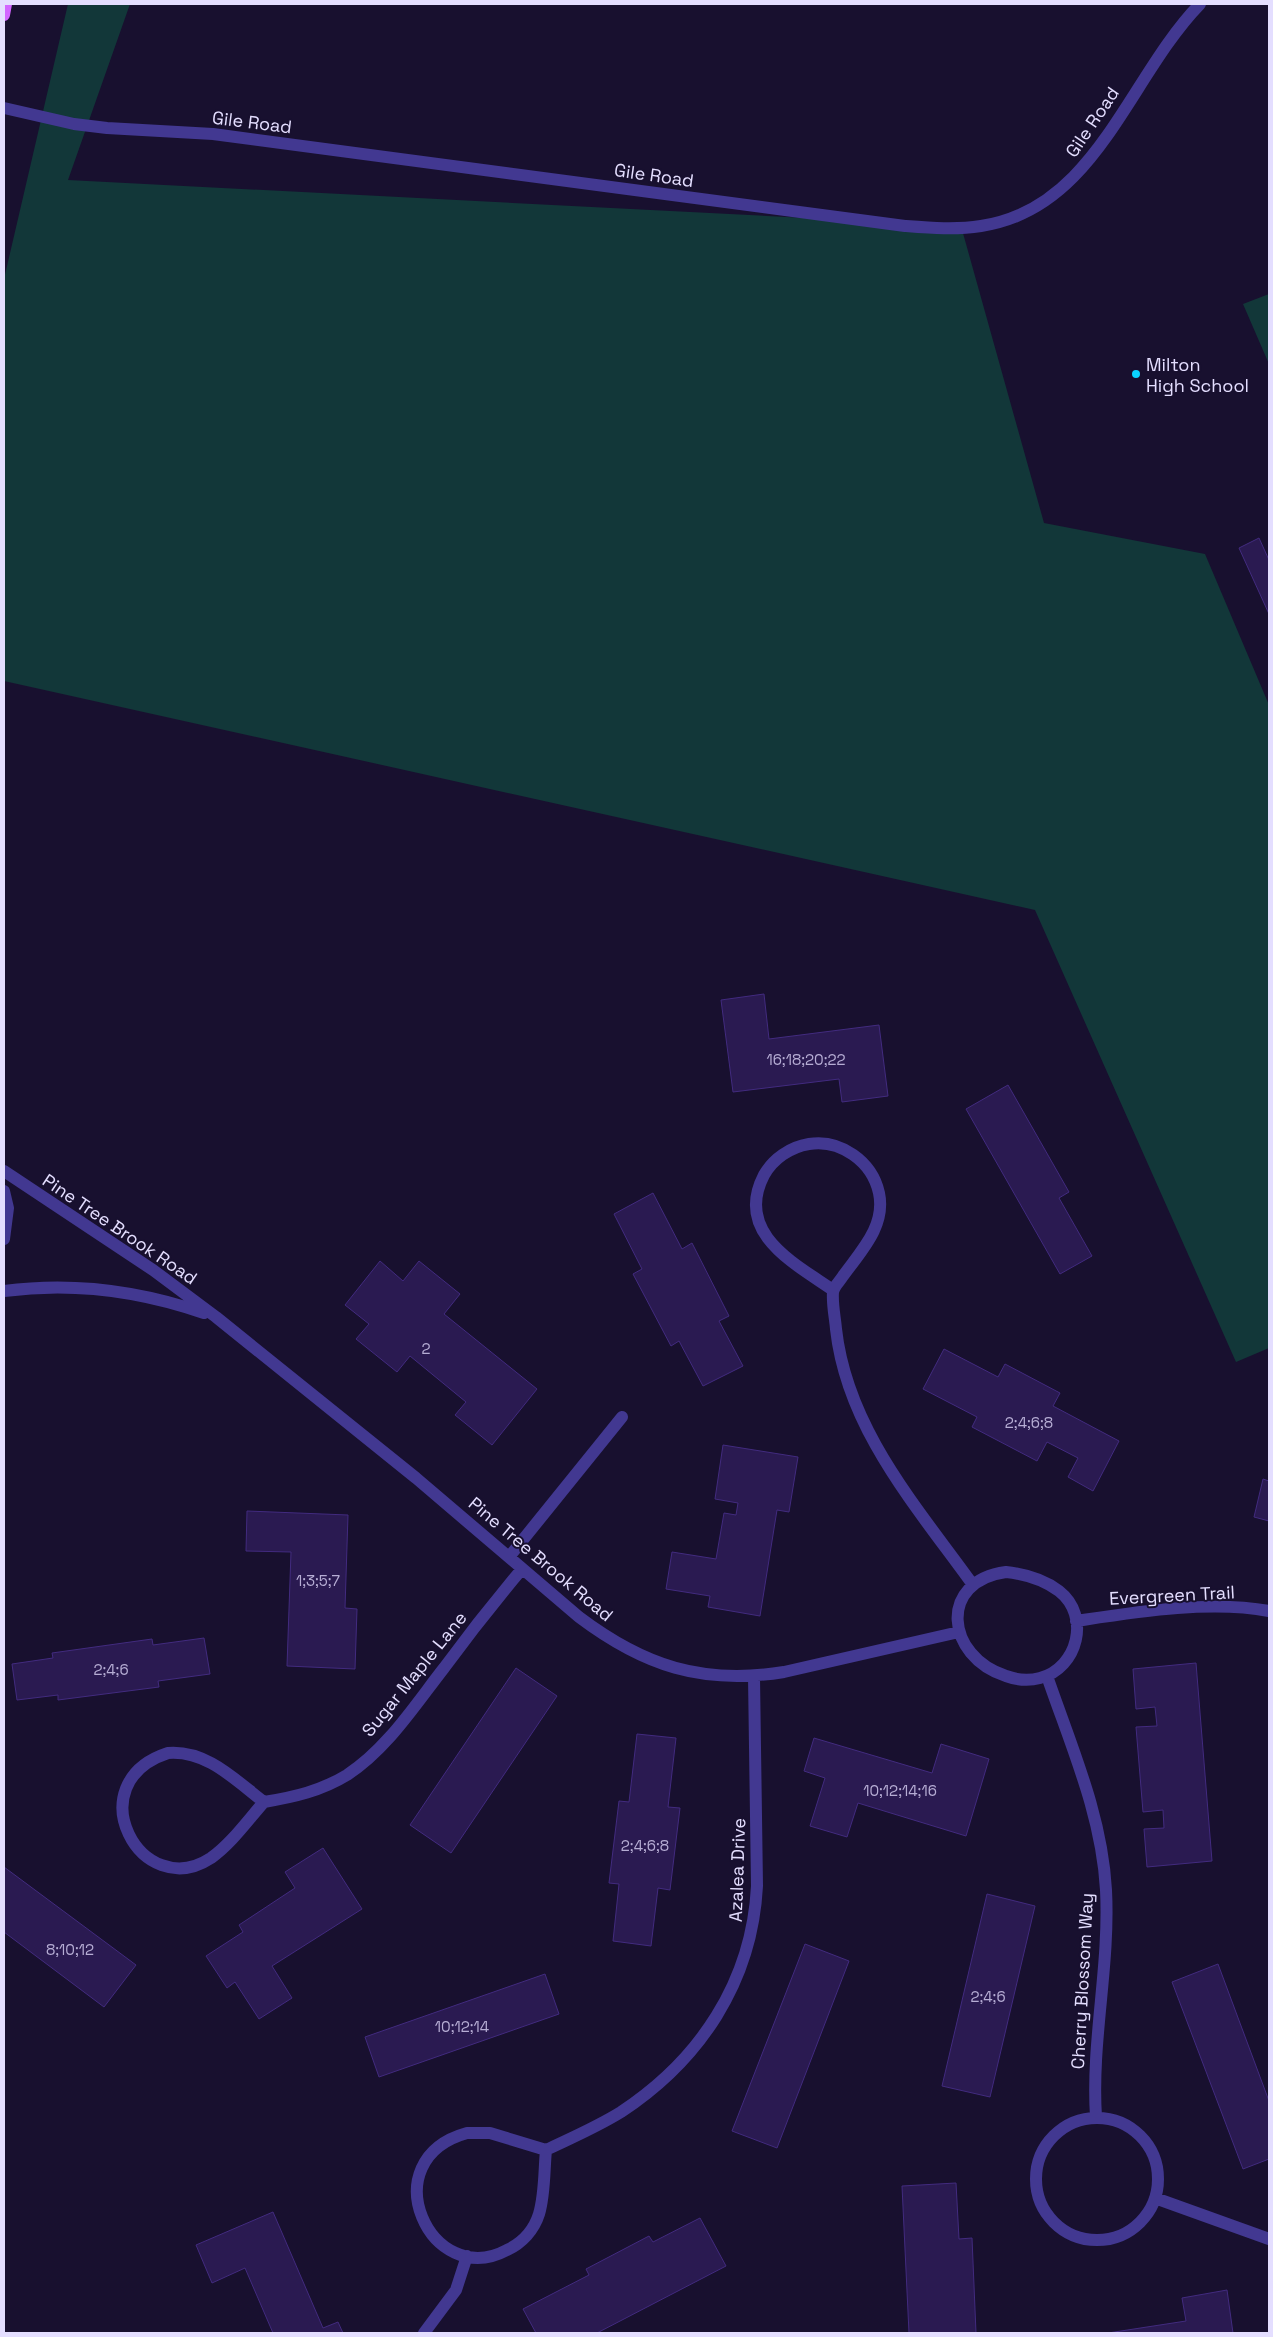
<svg xmlns="http://www.w3.org/2000/svg" width="1273" height="2337" font-family="'Space Grotesk',sans-serif">
<style>
.green{fill:#123739}
.building{fill:#2a1a51;stroke:#422b7f}
.lines{fill:none;stroke-linecap:round;stroke-linejoin:round}
.minor{stroke:#423891;stroke-width:12}
.major{stroke:#d265ff;stroke-width:12}
.poi-dot{fill:#0ad3ff;stroke:#18102f;stroke-width:2}
.labels{text-anchor:middle;dominant-baseline:central;stroke-width:4;stroke-linejoin:round;paint-order:stroke}
.number-label{font-size:15px;fill:#b6add4}
.street-label{font-size:18px;fill:#e4deff;stroke:#18102f}
.poi-label{font-size:18px;fill:#e4deff;stroke:#18102f;text-anchor:start}
</style>
<rect width="100%" height="100%" fill="#18102f"/>
<path class="green" d="M 68,4 L 130,4 L 68,180 L 961,226 L 1044,523 L 1205,554 L 1269,705 L 1269,1348 L 1236,1362 L 1035,910 L 4,681 L 4,279 Z
M 1269,294 L 1269,364 L 1243,304 Z"/>
<path class="building" d="M 1259,538 L 1269,560 L 1269,614 L 1239,548 Z
M 764,994 L 769,1039 L 879,1025 L 888,1096 L 842,1102 L 839,1079 L 733,1092 L 721,1000 Z
M 1008,1085 L 1069,1192 L 1059,1198 L 1092,1256 L 1060,1274 L 966,1109 Z
M 653,1193 L 682,1249 L 692,1243 L 729,1316 L 719,1321 L 743,1366 L 703,1386 L 679,1341 L 671,1346 L 633,1274 L 642,1269 L 614,1214 Z
M 380,1261 L 403,1281 L 419,1261 L 460,1294 L 444,1314 L 537,1389 L 492,1445 L 455,1415 L 466,1402 L 410,1356 L 397,1372 L 356,1339 L 369,1324 L 345,1305 Z
M 944,1349 L 998,1377 L 1005,1364 L 1060,1393 L 1053,1406 L 1119,1441 L 1093,1491 L 1068,1477 L 1078,1458 L 1047,1442 L 1037,1461 L 972,1427 L 977,1417 L 923,1389 Z
M 723,1445 L 798,1457 L 789,1512 L 777,1510 L 760,1616 L 708,1607 L 710,1596 L 666,1589 L 672,1552 L 716,1559 L 724,1513 L 736,1515 L 738,1503 L 715,1499 Z
M 1263,1479 L 1269,1481 L 1269,1521 L 1254,1517 Z
M 247,1511 L 348,1515 L 345,1608 L 357,1609 L 355,1669 L 287,1666 L 291,1552 L 246,1551 Z
M 204,1638 L 210,1674 L 158,1681 L 159,1687 L 58,1700 L 58,1695 L 17,1700 L 12,1664 L 53,1658 L 52,1653 L 152,1639 L 153,1645 Z
M 1196,1663 L 1212,1861 L 1147,1867 L 1144,1829 L 1164,1828 L 1163,1810 L 1143,1812 L 1136,1727 L 1157,1726 L 1155,1707 L 1136,1709 L 1133,1669 Z
M 516,1668 L 557,1696 L 451,1853 L 410,1825 Z
M 637,1734 L 676,1738 L 668,1807 L 680,1808 L 670,1890 L 658,1888 L 651,1946 L 613,1941 L 619,1884 L 609,1883 L 619,1801 L 629,1802 Z
M 814,1738 L 932,1773 L 941,1744 L 989,1759 L 966,1836 L 858,1803 L 847,1837 L 810,1826 L 825,1778 L 804,1771 Z
M 323,1848 L 362,1909 L 272,1966 L 292,1998 L 259,2019 L 235,1982 L 227,1988 L 206,1956 L 243,1932 L 239,1925 L 295,1888 L 285,1872 Z
M 4,1867 L 136,1965 L 104,2007 L 4,1932 Z
M 987,1894 L 1035,1906 L 990,2097 L 942,2086 Z
M 805,1944 L 849,1961 L 777,2148 L 732,2131 Z
M 1218,1964 L 1269,2101 L 1269,2159 L 1243,2169 L 1172,1982 Z
M 545,1974 L 559,2014 L 379,2077 L 365,2037 Z
M 956,2183 L 959,2239 L 972,2238 L 976,2333 L 909,2333 L 902,2186 Z
M 273,2212 L 323,2328 L 338,2322 L 343,2333 L 273,2333 L 245,2268 L 212,2283 L 196,2245 Z
M 700,2218 L 726,2266 L 597,2333 L 536,2333 L 523,2309 L 589,2275 L 586,2269 L 649,2236 L 653,2242 Z
M 1227,2290 L 1233,2333 L 1108,2333 L 1186,2321 L 1182,2298 Z"/>
<g class="lines">
<path class="minor" d="M 4,108 L 74,124 L 107,128 L 213,134 L 905,226 C 931,228 956,230 981,226 C 1096,209 1128,78 1200,4
M 4,1171 L 153,1270 L 216,1317 L 416,1478 L 579,1617 C 644,1666 702,1685 784,1672 L 959,1632
M 4,1191 L 8,1208 L 4,1239
M 833,1290 C 794,1263 734,1233 764,1175 C 773,1159 790,1147 809,1144 C 840,1139 872,1161 879,1193 C 886,1226 861,1251 843,1276 C 840,1281 834,1286 833,1292 C 832,1304 835,1317 836,1329 C 847,1429 917,1507 973,1585
M 4,1291 C 71,1282 140,1291 204,1313
M 509,1557 L 622,1417
M 1006,1572 C 1025,1574 1043,1579 1059,1591 C 1091,1616 1078,1668 1040,1678 C 1029,1681 1017,1680 1006,1676 C 945,1656 938,1581 1006,1572 Z
M 1076,1621 C 1136,1612 1209,1600 1269,1611
M 1047,1676 C 1071,1746 1102,1815 1106,1890 C 1110,1967 1091,2041 1096,2117
M 168,1753 C 207,1750 235,1780 264,1802 C 248,1820 231,1844 211,1858 C 141,1904 76,1783 168,1753 Z
M 264,1802 C 294,1797 321,1791 347,1775 C 387,1749 415,1705 444,1668 C 469,1634 495,1601 522,1569
M1036 2179a61 61 0 1 1 122 0a61 61 0 1 1-122 0Z
M 467,2133 L 490,2133 L 546,2150 C 544,2170 545,2194 539,2214 C 534,2230 522,2243 507,2250 C 431,2291 370,2160 467,2133 Z
M 546,2150 C 571,2138 597,2127 621,2112 C 700,2060 752,1982 757,1886 L 754,1677
M 1155,2198 L 1269,2239
M 424,2333 L 456,2290 L 467,2256"/>
<path class="major" d="M 4,15 L 6,4"/>
</g>
<circle class="poi-dot" cx="1136" cy="374" r="5"/>
<g class="labels">
<g class="number-label">
<text x="806" y="1059">16;18;20;22</text>
<text x="426" y="1348">2</text>
<text x="1029" y="1422">2;4;6;8</text>
<text x="318" y="1580">1;3;5;7</text>
<text x="111" y="1669">2;4;6</text>
<text x="900" y="1790">10;12;14;16</text>
<text x="645" y="1845">2;4;6;8</text>
<text x="70" y="1949">8;10;12</text>
<text x="988" y="1996">2;4;6</text>
<text x="462" y="2026">10;12;14</text>
</g>
<g class="street-label">
<text transform="translate(252 122) rotate(7)">Gile Road</text>
<text transform="translate(1092 122) rotate(-56)">Gile Road</text>
<text transform="translate(654 175) rotate(8)">Gile Road</text>
<text transform="translate(120 1229) rotate(34)">Pine Tree Brook Road</text>
<text transform="translate(541 1559) rotate(40)">Pine Tree Brook Road</text>
<text transform="translate(1172 1595) rotate(-3)">Evergreen Trail</text>
<text transform="translate(414 1674) rotate(-51)">Sugar Maple Lane</text>
<text transform="translate(737 1870) rotate(-88)">Azalea Drive</text>
<text transform="translate(1082 1981) rotate(-87)">Cherry Blossom Way</text>
</g>
<g class="poi-label">
<text x="1146" y="364">Milton<tspan x="1146" dy="21">High School</tspan></text>
</g>
</g>
<rect width="1273" height="2337" fill="none" stroke="#e4deff" stroke-width="10"/>
</svg>
